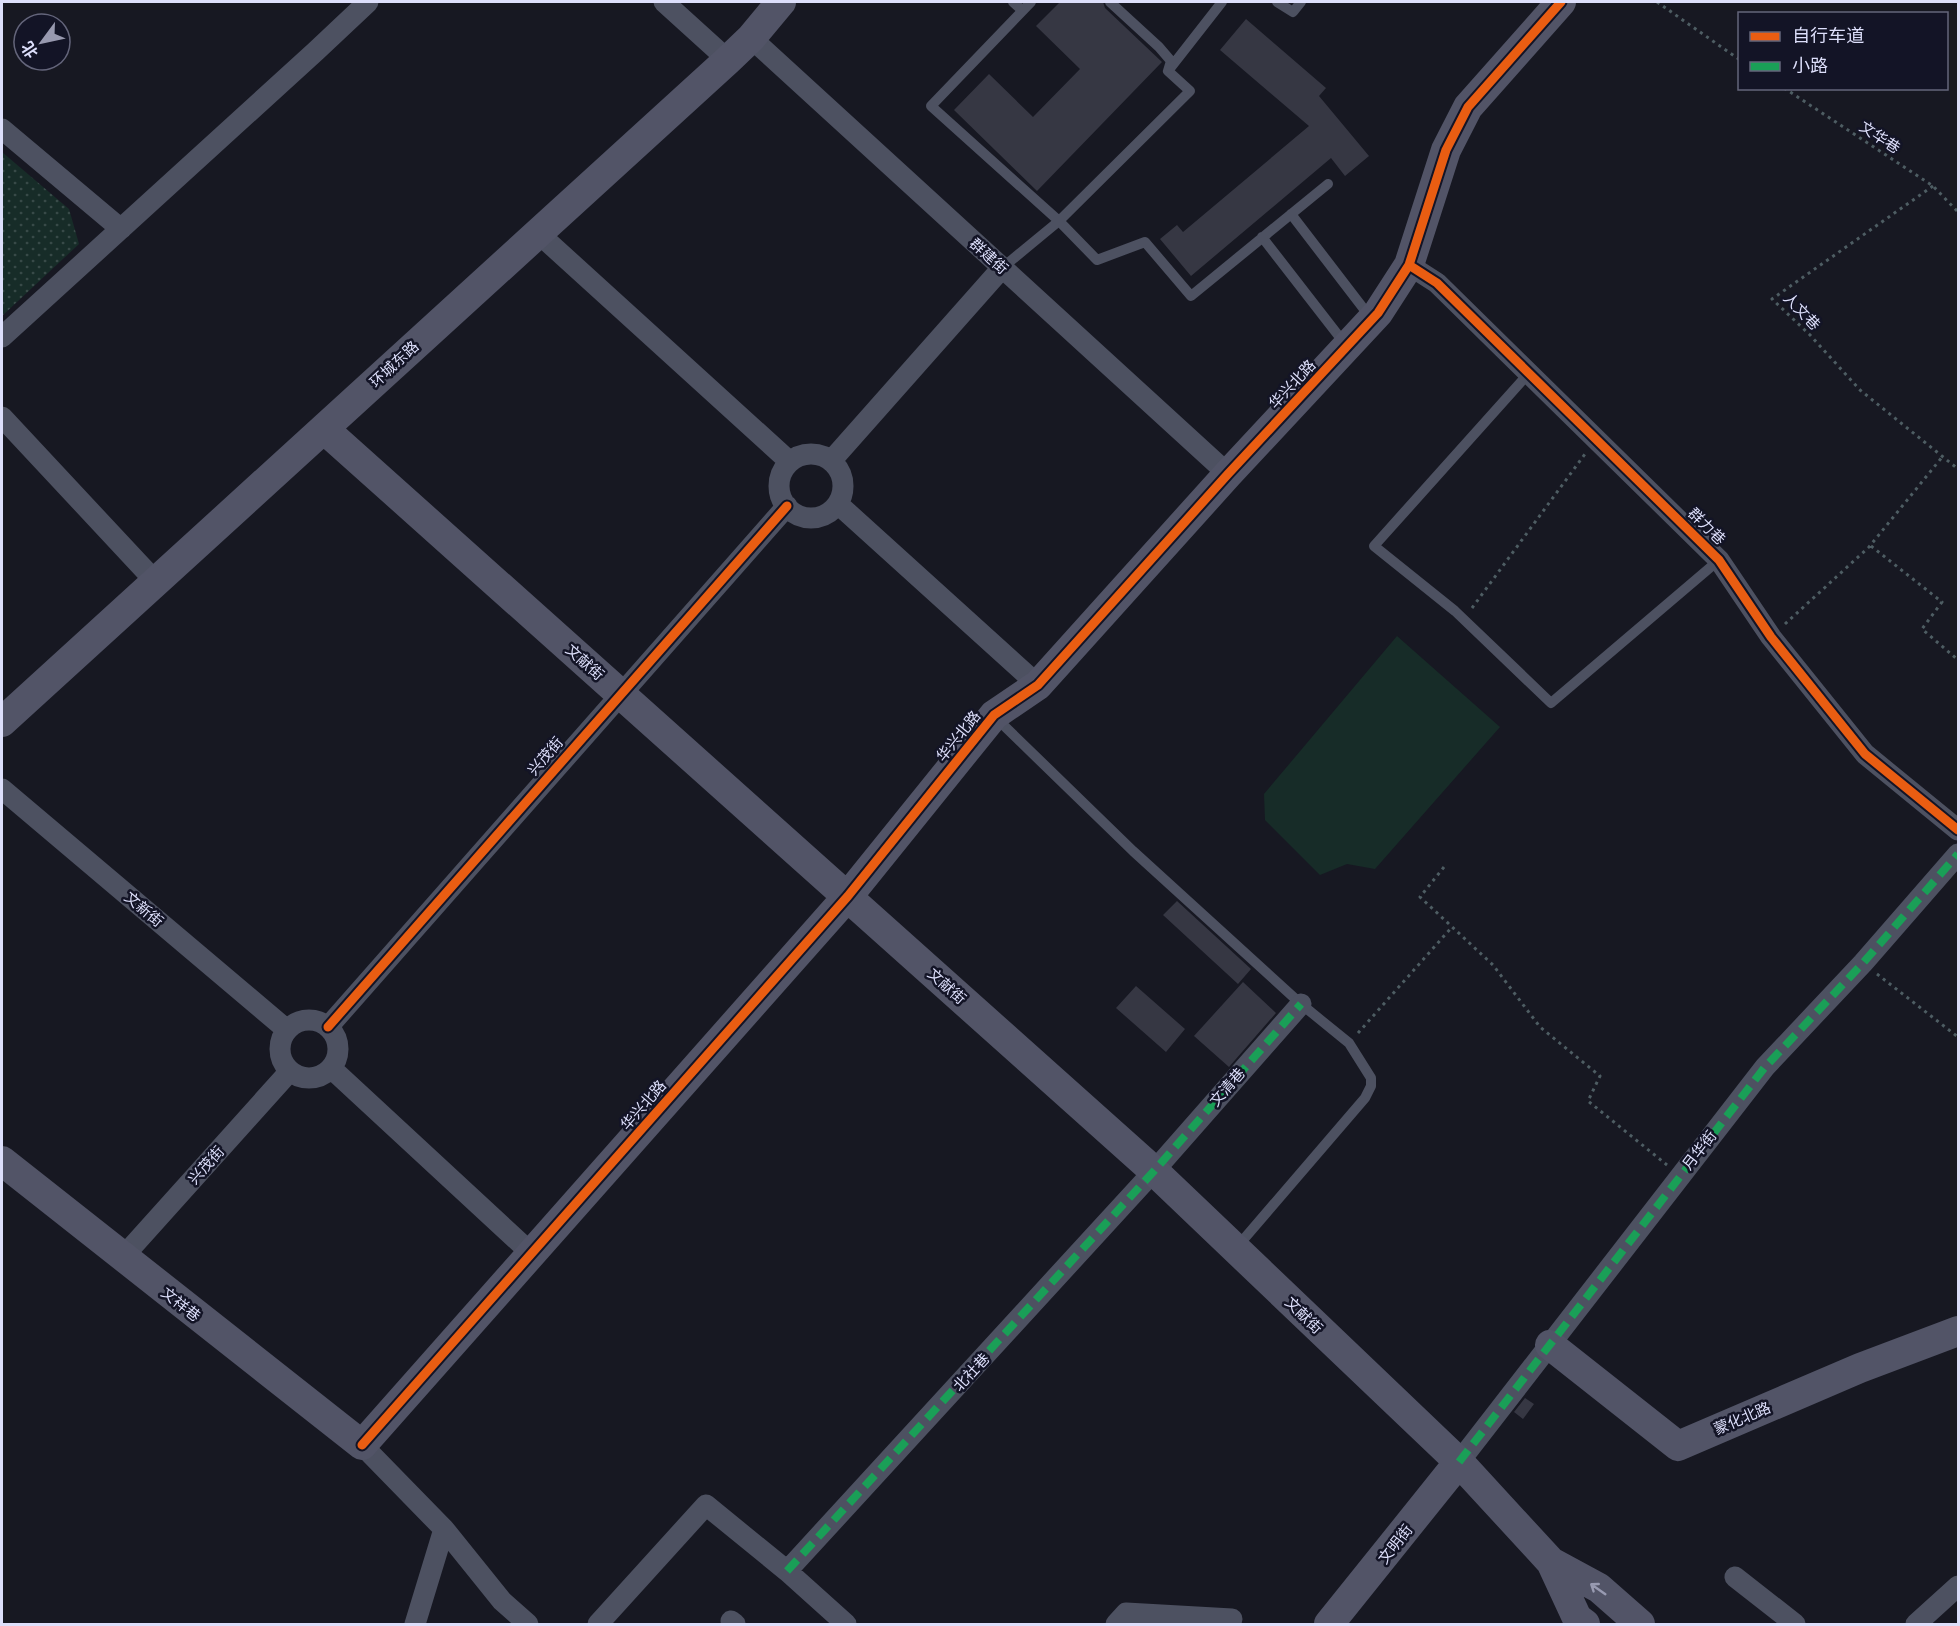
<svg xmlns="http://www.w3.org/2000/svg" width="1960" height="1626" font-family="Inter,'Noto Sans SC',sans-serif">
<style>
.grass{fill:#172c28}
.park{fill:url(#park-dots)}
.building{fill:#363743}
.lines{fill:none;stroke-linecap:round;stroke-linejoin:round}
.path{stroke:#4e5d63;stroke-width:3;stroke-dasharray:3 4.5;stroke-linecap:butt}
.lane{stroke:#4d5161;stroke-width:10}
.street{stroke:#4d5161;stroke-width:21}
.secondary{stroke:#525467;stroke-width:30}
.quiet{stroke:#1a9f57;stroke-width:8;stroke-dasharray:15 8;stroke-linecap:butt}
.cycleway-casing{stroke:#131426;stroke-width:13}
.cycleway{stroke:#e95d12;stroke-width:9}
.oneway{stroke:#989ab1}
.labels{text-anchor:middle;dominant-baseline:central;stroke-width:5;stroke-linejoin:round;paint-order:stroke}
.street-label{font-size:15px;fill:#dddffb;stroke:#131426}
</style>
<defs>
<pattern id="park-dots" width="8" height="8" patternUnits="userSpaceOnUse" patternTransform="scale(1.5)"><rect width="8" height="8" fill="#172c28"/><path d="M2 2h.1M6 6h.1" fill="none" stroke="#384a48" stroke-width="1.8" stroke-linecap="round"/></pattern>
</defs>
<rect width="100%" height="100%" fill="#171822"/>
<path class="grass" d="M 1397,636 L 1500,727 L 1375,869 L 1347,864 L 1320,875 L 1265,820 L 1264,794 Z"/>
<path class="park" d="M 2,152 L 69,209 L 79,244 L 2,316 Z"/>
<path class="building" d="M 1060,2 L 1103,2 L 1105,8 L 1162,62 L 1037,191 L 954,110 L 989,74 L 1033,117 L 1080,69 L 1036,26 Z
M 1246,19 L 1326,88 L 1319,96 L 1369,156 L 1345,176 L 1331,158 L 1191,276 L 1160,239 L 1177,225 L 1183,232 L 1309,126 L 1220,50 Z
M 1177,901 L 1251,969 L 1238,984 L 1163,915 Z
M 1243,982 L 1276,1013 L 1229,1067 L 1194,1036 Z
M 1136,986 L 1185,1029 L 1166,1052 L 1116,1008 Z
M 1525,1398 L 1534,1404 L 1523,1419 L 1514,1412 Z"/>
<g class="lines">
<path class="path" d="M 1657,2 L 1740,60
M 1784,88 L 1933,186 L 1958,212
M 1933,186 L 1772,299 L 1810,335 L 1860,390 L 1958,469
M 1871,546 L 1942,602 L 1922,629 L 1958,660
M 1472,608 L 1585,454
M 1785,624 L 1869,547 L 1943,456
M 1444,867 L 1420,897 L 1493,965 L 1540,1027 L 1600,1076 L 1588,1101 L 1667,1165
M 1877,974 L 1958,1037
M 1358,1033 L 1452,927"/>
<path class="lane" d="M 1013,2 L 1022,10
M 1031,2 L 931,106 L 1059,221 L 1097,260 L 1145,242 L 1191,296 L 1328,184
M 1110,2 L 1159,47 L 1171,61 L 1168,71
M 1277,2 L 1293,12 L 1301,2
M 1291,214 L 1370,317
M 1262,237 L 1345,344
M 1002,268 L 1059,221 L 1190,91 L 1168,71 L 1222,2
M 1529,373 L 1374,546 L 1455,611 L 1551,703 L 1719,560
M 995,717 L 1133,851 L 1301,1004 L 1349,1043 L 1371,1078 L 1371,1086 L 1365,1098 L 1237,1247"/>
<path class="street" d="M 664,2 L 728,60
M 751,38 L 1228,474
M 2,129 L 121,229
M 537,232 L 790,462
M 1409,265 L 1437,283 L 1719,560 L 1771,637 L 1865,754 L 1958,830
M 2,337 L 316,51 L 368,2
M 2,417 L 156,582
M779 486a32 32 0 1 1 64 0a32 32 0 1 1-64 0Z
M 831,461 L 1002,268
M 838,504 L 1038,685
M 2,789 L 287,1030
M280 1049a29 29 0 1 1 58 0a29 29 0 1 1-58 0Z
M 328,1027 L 787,506
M 331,1068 L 532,1254
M 122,1258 L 290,1071
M 362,1445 L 444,1529 L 415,1624
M 1459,1462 L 1765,1067 L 1863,963 L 1958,854
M 444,1529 L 502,1601 L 528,1624
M 787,1571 L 1154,1171 L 1301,1004
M 1735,1577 L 1795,1624
M 731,1621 L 735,1624
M 598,1624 L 706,1505 L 787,1571 L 846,1624
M 1116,1624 L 1126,1613 L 1232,1619
M 1916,1624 L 1958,1586"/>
<path class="secondary" d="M 324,429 L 1154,1171 L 1459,1462 L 1551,1562 L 1577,1618 L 1585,1624
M 2,722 L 728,60 L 751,38 L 781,2
M 2,1161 L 362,1445 L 848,896 L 994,715 L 1038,685 L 1228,474 L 1378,313 L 1409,265 L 1446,150 L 1468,107 L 1561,2
M 1550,1345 L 1678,1446 L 1860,1368 L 1958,1331
M 1551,1562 L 1599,1588 L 1640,1624
M 1329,1624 L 1459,1462"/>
<path class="quiet" d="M 1459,1462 L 1765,1067 L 1863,963 L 1958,854
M 787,1571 L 1154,1171 L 1301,1004"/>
<defs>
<path id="cycleway" d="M 1409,265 L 1437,283 L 1719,560 L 1771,637 L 1865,754 L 1958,830
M 328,1027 L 787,506
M 362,1445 L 848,896 L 994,715 L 1038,685 L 1228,474 L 1378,313 L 1409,265 L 1446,150 L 1468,107 L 1561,2"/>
</defs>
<use href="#cycleway" class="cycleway-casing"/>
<use href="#cycleway" class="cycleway"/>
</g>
<defs><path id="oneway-shaft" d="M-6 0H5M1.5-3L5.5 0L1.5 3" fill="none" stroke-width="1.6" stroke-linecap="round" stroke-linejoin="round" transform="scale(1.5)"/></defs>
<use class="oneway" href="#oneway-shaft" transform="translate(1598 1589) rotate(-145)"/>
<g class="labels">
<g class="street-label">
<text transform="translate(1880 137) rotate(33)">文华巷</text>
<text transform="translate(989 256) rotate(42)">群建街</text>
<text transform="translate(1802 311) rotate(46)">人文巷</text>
<text transform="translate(394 364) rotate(-43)">环城东路</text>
<text transform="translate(1292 384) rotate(-47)">华兴北路</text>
<text transform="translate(1707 526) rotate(44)">群力巷</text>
<text transform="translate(585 662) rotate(42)">文献街</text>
<text transform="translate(958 736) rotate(-51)">华兴北路</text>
<text transform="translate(545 756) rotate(-49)">兴茂街</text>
<text transform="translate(144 909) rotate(40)">文新街</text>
<text transform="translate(947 986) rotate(42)">文献街</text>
<text transform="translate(1227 1087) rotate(-49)">文清巷</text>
<text transform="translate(643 1105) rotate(-49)">华兴北路</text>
<text transform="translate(1699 1150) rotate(-52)">月华街</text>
<text transform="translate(206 1165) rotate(-48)">兴茂街</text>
<text transform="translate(181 1304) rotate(38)">文祥巷</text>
<text transform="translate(1304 1315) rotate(44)">文献街</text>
<text transform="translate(971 1372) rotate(-47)">北社巷</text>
<text transform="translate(1742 1418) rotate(-23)">蒙化北路</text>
<text transform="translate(1395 1544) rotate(-52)">文明街</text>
</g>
</g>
<rect width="1960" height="1626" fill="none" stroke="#dddffb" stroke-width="6"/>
<rect x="1738" y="12" width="210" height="78" fill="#131426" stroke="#64657b" stroke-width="1.5"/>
<rect x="1750" y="32" width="30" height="9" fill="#e95d12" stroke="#64657b" stroke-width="1.5"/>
<text x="1792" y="42" font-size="18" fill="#dddffb">自行车道</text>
<rect x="1750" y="62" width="30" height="9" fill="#1a9f57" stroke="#64657b" stroke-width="1.5"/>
<text x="1792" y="72" font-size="18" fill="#dddffb">小路</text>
<g transform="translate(42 42) rotate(237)"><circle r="28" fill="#131426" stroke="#64657b" stroke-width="1.5"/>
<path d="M0-4.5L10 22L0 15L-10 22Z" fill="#9899af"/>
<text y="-9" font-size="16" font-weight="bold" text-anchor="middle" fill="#dddffb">北</text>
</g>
</svg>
